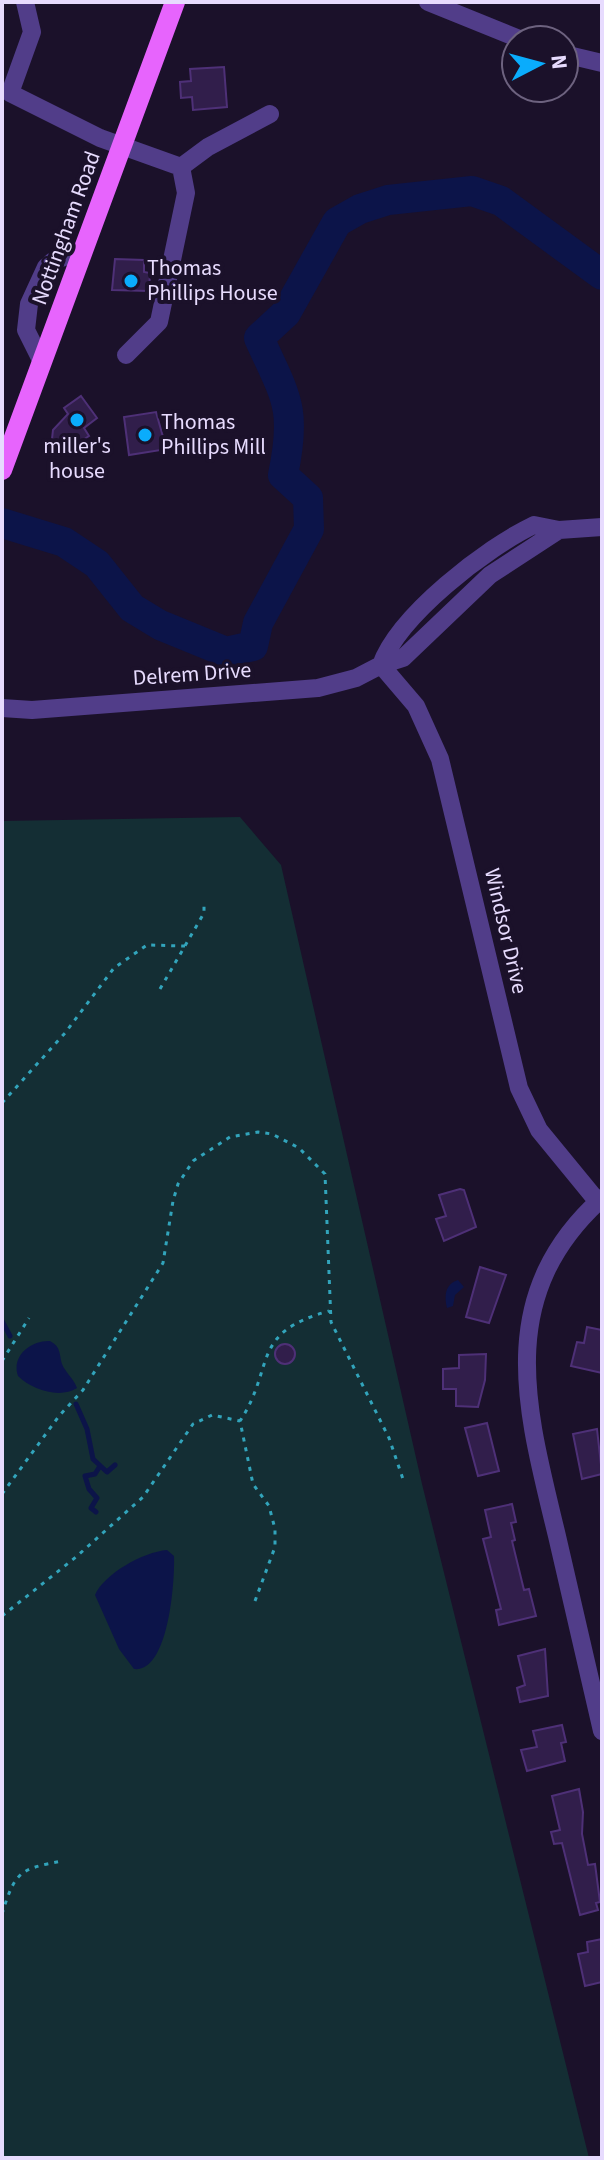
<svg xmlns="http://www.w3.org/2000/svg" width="604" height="2160" font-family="'Source Sans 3',sans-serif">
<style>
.green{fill:#142e34}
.water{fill:#0c1449}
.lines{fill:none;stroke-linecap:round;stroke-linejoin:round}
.stream{stroke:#0c1449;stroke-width:5}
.river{stroke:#0c1449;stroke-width:30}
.building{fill:#311e4b;stroke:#4e3077;stroke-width:2}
.path{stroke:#32a4bb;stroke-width:3;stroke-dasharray:4 6;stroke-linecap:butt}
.minor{stroke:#513d89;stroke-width:18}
.major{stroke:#e764fd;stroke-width:20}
.poi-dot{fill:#0aacfc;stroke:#1b112a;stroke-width:3}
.labels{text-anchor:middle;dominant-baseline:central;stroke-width:8;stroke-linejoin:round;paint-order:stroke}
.street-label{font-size:22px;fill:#e7dbfe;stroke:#1b112a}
.poi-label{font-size:22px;fill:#e7dbfe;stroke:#1b112a;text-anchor:start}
</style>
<rect width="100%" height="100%" fill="#1b112a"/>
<path class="green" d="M 240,817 L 281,865 L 422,1484 L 589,2158 L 2,2158 L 2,821 Z"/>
<path class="water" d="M 458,1280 L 464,1287 L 455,1295 L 453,1306 L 447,1308 C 444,1296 445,1284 458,1280 Z
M 50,1341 C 61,1347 59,1353 62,1364 C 65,1372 74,1379 77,1388 C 60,1399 32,1390 18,1376 C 11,1356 31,1340 50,1341 Z
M 167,1550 L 174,1556 C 175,1580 169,1673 134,1669 L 119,1649 L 95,1595 C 104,1574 143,1552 167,1550 Z"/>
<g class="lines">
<path class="stream" d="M 2,1321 L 10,1336
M 76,1404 L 87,1429 L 93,1459 L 107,1472 L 115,1465
M 96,1512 L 91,1508 L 97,1498 L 89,1489 L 85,1476 L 95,1474 L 100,1466"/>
<path class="river" d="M 2,523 L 64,542 L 97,564 L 132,608 L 160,625 L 226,652 L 253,646 L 258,623 L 309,529 L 308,498 L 283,475 C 297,407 286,398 259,338 L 286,313 L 337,222 L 360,209 L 388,200 L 472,191 L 501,201 L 602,275"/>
</g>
<path class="building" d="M 224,67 L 227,107 L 193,110 L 192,97 L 181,98 L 180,82 L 191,81 L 190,69 Z
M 115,259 L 144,260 L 144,272 L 150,273 L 149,291 L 112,290 Z
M 81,396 L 97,418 L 84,428 L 89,436 L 69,449 L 59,448 L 52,439 L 53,430 L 68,414 L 64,408 Z
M 156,412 L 165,444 L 161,445 L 161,450 L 129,455 L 124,417 Z
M 460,1189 L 464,1190 L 476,1227 L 444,1241 L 436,1219 L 446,1216 L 439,1195 Z
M 480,1267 L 506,1275 L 489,1323 L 466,1317 Z
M 587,1327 L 602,1330 L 602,1373 L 571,1366 L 577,1342 L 584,1343 Z
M275 1354a10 10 0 1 1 20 0a10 10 0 1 1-20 0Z
M 486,1354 L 485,1380 L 478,1407 L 456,1406 L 456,1389 L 443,1389 L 443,1369 L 459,1368 L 459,1355 Z
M 487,1423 L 499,1471 L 478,1476 L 465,1428 Z
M 597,1429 L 602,1474 L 582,1479 L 573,1434 Z
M 512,1504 L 516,1522 L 511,1523 L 515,1540 L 512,1541 L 524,1590 L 529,1589 L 536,1616 L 499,1625 L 496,1610 L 501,1609 L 483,1539 L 491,1537 L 485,1510 Z
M 545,1649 L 548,1696 L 520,1702 L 517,1688 L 525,1685 L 518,1656 Z
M 562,1725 L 566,1742 L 561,1743 L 565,1761 L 527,1771 L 521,1750 L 537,1747 L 533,1731 Z
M 579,1789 L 583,1812 L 582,1834 L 588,1865 L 595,1864 L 600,1902 L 596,1903 L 598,1910 L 580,1915 L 562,1843 L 554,1844 L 551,1832 L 560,1830 L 552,1796 Z
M 602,1939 L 602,1982 L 585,1986 L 578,1954 L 588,1952 L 587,1942 Z"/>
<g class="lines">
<path class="path" d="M 160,989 L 204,913 L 204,906
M 2,1103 L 65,1033 L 114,968 L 147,945 L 185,946
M 2,1361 L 29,1318
M 2,1494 L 59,1416 L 83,1390 L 163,1263 L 173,1201 L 178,1184 L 193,1161 L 230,1137 L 258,1132 L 272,1134 L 299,1148 L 325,1174 L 331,1322 L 389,1438 L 404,1482
M 255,1601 L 275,1547 L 275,1529 L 269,1506 L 253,1484 L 240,1421 C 276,1366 249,1333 329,1311
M 2,1616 L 76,1557 L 143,1497 L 193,1424 L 212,1415 L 240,1421
M 2,1914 C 15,1872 19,1869 62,1861
M 576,2158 L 577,2158"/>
<path class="minor" d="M 25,2 L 32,32 L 10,93 L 100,138 L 181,167 L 186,193 L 159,322 L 126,355
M 428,2 L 522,40
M 564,54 L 602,63
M 181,167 L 208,147 L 270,114
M 42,362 L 26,330 L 29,304 L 46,267 L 53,261 L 83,250
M 534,525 L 559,530 L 490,575 L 403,658 L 381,665 C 399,615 486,548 534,525 Z
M 559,530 L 602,527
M 2,708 L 32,710 L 318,688 L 356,678 L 381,665 L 416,706 L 440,759 L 519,1088 L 539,1130 L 598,1202
M 602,1198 C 492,1297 527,1411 557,1536 C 572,1601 587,1666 602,1731"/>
<path class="major" d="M 2,470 L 175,2"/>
</g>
<g class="poi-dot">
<circle cx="131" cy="281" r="8"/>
<circle cx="77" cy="420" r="8"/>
<circle cx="145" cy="435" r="8"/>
</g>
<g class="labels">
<g class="street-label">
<text transform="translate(66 228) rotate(-70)">Nottingham Road</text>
<text transform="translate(192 674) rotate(-4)">Delrem Drive</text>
<text transform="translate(506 931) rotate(77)">Windsor Drive</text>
</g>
<g class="poi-label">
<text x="147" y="268">Thomas<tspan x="147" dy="25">Phillips House</tspan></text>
<text x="161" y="422">Thomas<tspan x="161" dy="25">Phillips Mill</tspan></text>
<text x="77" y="446" text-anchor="middle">miller's<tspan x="77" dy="25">house</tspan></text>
</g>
</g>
<rect width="604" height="2160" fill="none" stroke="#e7dbfe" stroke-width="8"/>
<g transform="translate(540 64) rotate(84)"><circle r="38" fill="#1b112a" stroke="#6d627f" stroke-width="2"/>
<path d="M0-6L14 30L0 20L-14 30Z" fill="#0aacfc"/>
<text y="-12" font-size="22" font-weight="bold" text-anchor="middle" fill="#e7dbfe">N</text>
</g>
</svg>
